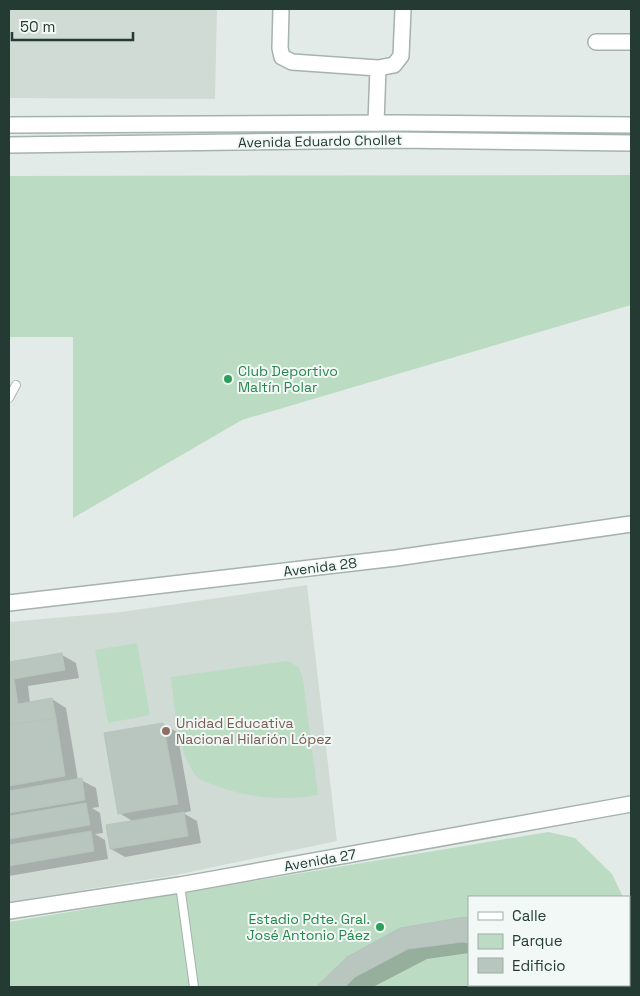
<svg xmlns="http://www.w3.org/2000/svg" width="640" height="996" font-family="'Space Grotesk',sans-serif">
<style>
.built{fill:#d0dbd6}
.green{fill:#bcdbc3}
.shadow{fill:#0003}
.building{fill:#b8c6bf;stroke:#b5c4bd}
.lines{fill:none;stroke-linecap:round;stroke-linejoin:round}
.service-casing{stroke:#a5b3ad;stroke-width:10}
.minor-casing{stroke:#a5b3ad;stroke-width:18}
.tertiary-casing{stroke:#a5b3ad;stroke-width:18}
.service{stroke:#fff;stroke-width:8}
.minor{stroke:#fff;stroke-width:15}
.tertiary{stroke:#fff;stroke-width:15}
.leisure-dot{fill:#2e9e5b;stroke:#f2f8f5;stroke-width:2}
.education-dot{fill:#8d6e63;stroke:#f2f8f5;stroke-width:2}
.labels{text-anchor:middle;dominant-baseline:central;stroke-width:4;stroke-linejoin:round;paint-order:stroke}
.street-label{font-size:14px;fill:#233b33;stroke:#f2f8f5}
.leisure-label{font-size:14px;fill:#27864d;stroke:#f2f8f5;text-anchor:start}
.education-label{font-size:14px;fill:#785e54;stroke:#f2f8f5;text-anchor:start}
</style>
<rect width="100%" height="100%" fill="#e2ebe7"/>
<path class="built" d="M 9,9 L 217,9 L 215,99 L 9,98 Z
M 307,585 L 337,841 L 176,875 L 9,902 L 9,622 L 121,612 Z"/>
<path class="green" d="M 631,175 L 631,305 L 242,420 L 73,518 L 73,337 L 9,337 L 9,176 Z
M 137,643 L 150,715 L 108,723 L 95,650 Z
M 287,661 L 299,667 L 303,680 L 318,795 C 282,801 244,798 209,783 C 205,781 199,780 196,776 C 176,748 175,710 171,677 Z
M 548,832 L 575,838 L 612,874 L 623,897 L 469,897 L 469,985 L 629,985 L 629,910 L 631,915 L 631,987 L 9,987 L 9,922 Z"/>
<path class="shadow" d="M 62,655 L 76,663 L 79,678 L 28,686 L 30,703 L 52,699 L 66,708 L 78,780 L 81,780 L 96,788 L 99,807 L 92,808 L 100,813 L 103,833 L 95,834 L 105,840 L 108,859 L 9,876 L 9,663 Z
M 163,724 L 177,732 L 191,811 L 183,813 L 197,821 L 201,843 L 125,857 L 111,849 L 134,822 L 119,813 Z
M 469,919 L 469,953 L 427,959 L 373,987 L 318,987 L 348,958 Z
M 577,985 L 619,985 L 621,987 L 579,987 Z"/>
<path class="building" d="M 62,653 L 65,670 L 14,679 L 18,704 L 52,698 L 56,718 L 9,725 L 9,662 Z
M 56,718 L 65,776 L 9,786 L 9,725 Z
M 163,723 L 178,804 L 118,814 L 104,733 Z
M 82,778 L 85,800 L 9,813 L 9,791 Z
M 86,803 L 90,825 L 9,839 L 9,816 Z
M 184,812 L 188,836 L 110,849 L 106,825 Z
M 91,831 L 94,851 L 9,866 L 9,845 Z
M 465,917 L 469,918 L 469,943 L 462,942 L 408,949 L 355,977 L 345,987 L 316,987 L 347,957 L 400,928 Z
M 575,985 L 610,985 L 612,987 L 578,987 Z"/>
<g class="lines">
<defs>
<path id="service" d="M 9,398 L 16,385
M 180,885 L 194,987"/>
<path id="minor" d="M 281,9 L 280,48 L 282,57 L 292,62 L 378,68 L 394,65 L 401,56 L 403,9
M 596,42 L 631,42
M 376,123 L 378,68
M 9,603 L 396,558 L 631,524
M 9,911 L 180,885 L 631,804"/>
<path id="tertiary" d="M 9,125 L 396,123 L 631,125
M 9,145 L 395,140 L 631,143"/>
</defs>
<use href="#service" class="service-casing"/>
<use href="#minor" class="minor-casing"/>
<use href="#tertiary" class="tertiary-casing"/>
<use href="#service" class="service"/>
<use href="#minor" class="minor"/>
<use href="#tertiary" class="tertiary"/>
</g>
<g class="leisure-dot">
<circle cx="228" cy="379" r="5"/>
<circle cx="380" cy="927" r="5"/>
</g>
<circle class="education-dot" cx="166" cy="731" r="5"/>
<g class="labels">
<g class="street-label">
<text transform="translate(320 141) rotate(-1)">Avenida Eduardo Chollet</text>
<text transform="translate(320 567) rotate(-7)">Avenida 28</text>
<text transform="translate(320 860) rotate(-10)">Avenida 27</text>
</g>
<g class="leisure-label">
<text x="238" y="371">Club Deportivo<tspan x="238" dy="16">Maltín Polar</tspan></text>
<text x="370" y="919" text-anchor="end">Estadio Pdte. Gral.<tspan x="370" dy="16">José Antonio Páez</tspan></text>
</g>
<g class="education-label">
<text x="176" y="723">Unidad Educativa<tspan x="176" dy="16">Nacional Hilarión López</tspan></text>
</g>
</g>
<rect width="640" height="996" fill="none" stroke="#233b33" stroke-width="20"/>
<rect x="468" y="896" width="162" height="90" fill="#f2f8f5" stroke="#9faca7"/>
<rect x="478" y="912" width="25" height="8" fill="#ffffff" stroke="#9faca7"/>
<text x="512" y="921" font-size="15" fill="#233b33">Calle</text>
<rect x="478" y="934" width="25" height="15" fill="#bcdbc3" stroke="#9faca7"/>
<text x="512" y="946" font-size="15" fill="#233b33">Parque</text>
<rect x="478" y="958" width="25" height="15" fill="#b8c6bf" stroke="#9faca7"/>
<text x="512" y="971" font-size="15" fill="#233b33">Edificio</text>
<path d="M12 32v8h121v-8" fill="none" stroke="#233b33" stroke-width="2.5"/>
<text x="20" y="32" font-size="15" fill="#233b33" stroke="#f2f8f5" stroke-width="4" paint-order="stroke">50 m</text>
</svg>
